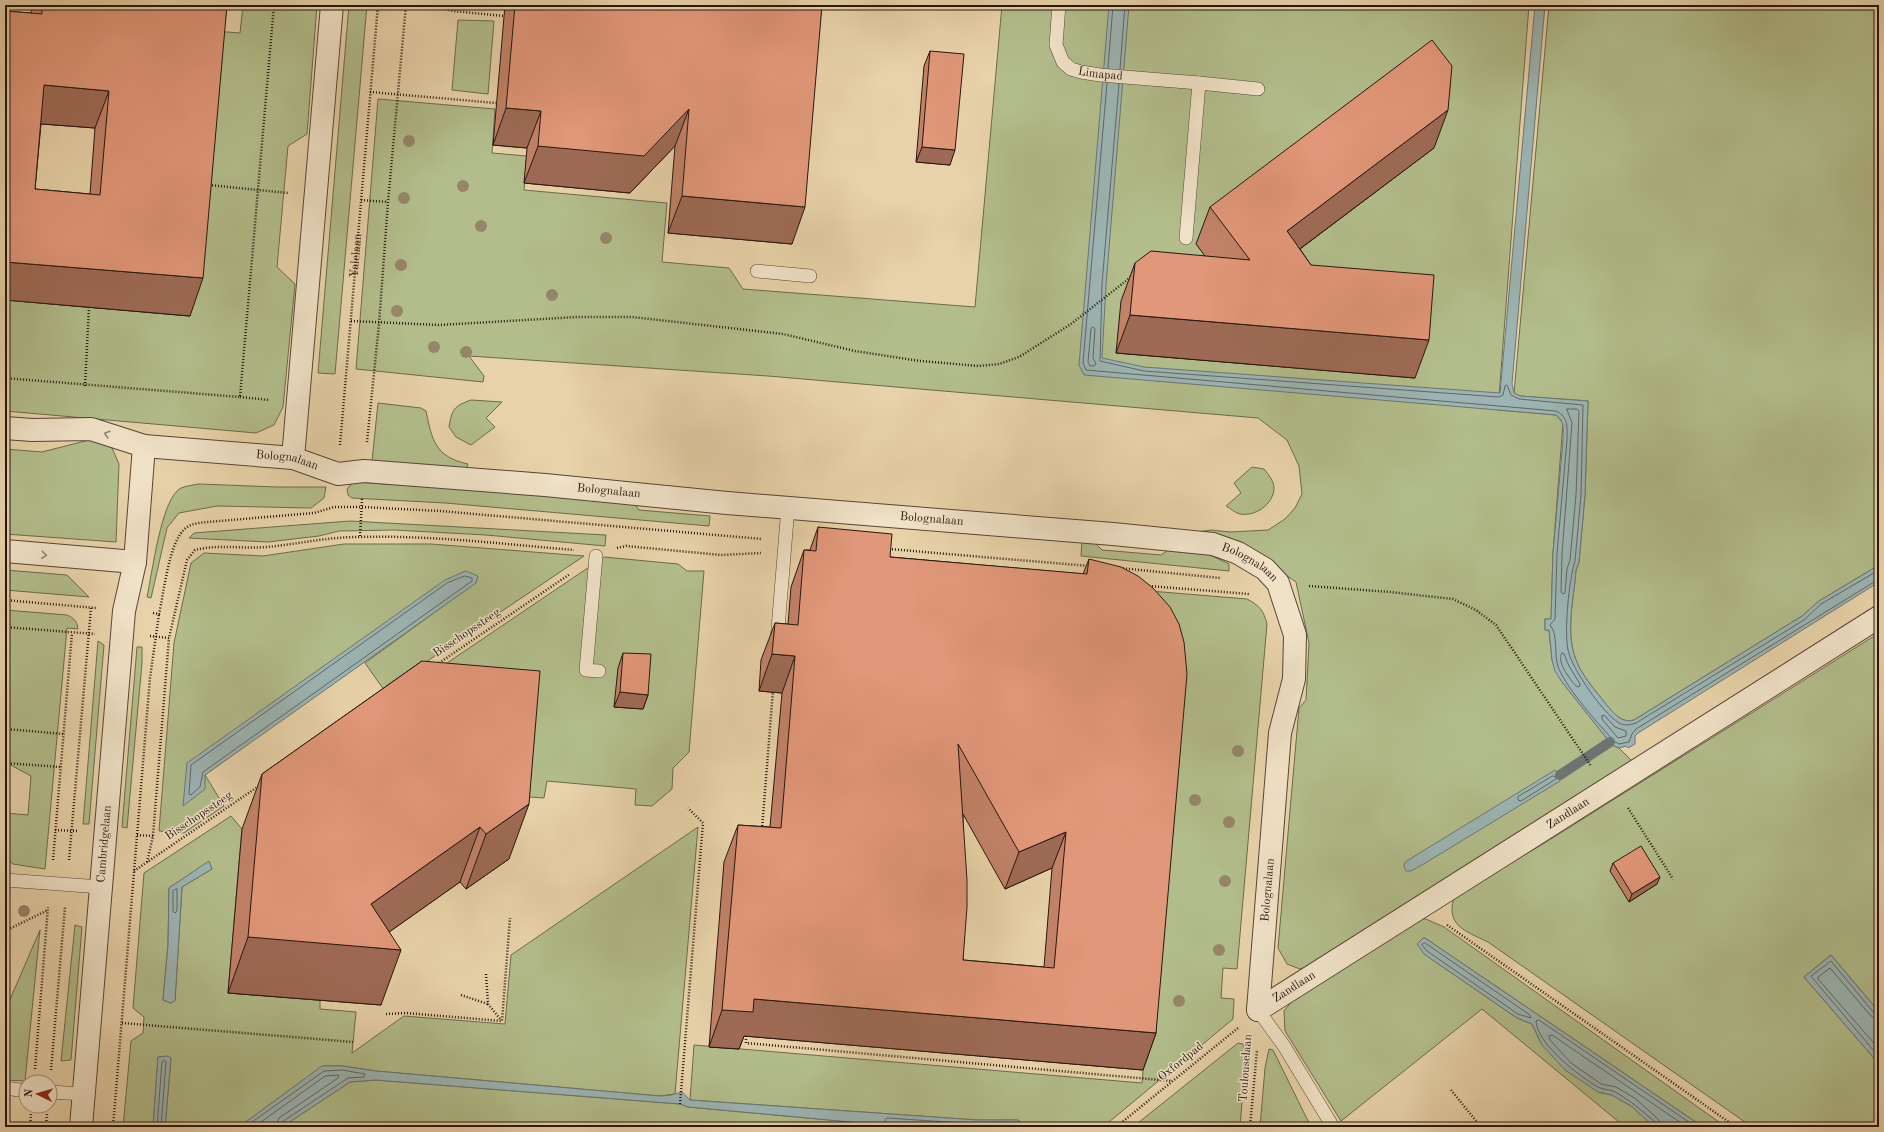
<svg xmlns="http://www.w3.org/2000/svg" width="1884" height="1132" font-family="'Old Standard TT',serif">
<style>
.green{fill:#b2bd8b;stroke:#6c6a4d;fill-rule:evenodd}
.water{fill:#9cb5b4;stroke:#6d7572}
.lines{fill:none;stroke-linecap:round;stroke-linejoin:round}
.shore{stroke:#626662;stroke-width:1}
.stream{stroke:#6d7572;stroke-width:10}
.service-casing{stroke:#574536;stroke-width:14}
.minor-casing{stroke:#574536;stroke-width:24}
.tertiary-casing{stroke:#574536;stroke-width:24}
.path{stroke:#27160f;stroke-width:2.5;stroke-dasharray:1 2;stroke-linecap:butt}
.service{stroke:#f0e2c7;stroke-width:13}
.minor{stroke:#f0e2c7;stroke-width:22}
.tertiary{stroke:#f0e2c7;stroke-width:22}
.tree{fill:#958669}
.wall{fill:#c28268;stroke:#27160f;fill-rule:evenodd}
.shaded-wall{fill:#9e6a55;stroke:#27160f}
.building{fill:#e19779;stroke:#27160f;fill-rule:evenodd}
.oneway{stroke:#968674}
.labels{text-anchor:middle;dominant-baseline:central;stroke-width:3;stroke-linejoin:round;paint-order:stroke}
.street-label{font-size:12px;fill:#27160f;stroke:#f0e2c7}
</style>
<rect width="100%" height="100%" fill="#e8d2a9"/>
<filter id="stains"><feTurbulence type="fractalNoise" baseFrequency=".005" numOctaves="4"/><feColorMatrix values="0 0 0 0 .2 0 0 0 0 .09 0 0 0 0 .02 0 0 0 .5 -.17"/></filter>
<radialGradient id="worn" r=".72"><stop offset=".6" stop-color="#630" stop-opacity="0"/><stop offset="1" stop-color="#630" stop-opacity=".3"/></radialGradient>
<path class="green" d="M 243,5 L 317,5 L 307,134 L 288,146 L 277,267 L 295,284 L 283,407 L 274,425 L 256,433 L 5,411 L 5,300 L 190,316 L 214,31 L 240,33 Z
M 349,5 L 367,5 L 335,374 L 318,373 Z
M 1002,5 L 1529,5 L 1498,410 L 1556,415 L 1563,423 L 1553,553 L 1551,619 L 1545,619 L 1545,630 L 1549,630 L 1552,660 L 1562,682 L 1612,745 L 1619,748 L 1633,762 L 1313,965 L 1300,969 L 1287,964 L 1278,948 L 1299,708 L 1306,700 L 1309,643 L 1296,582 L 1245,547 L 1197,532 L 1211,530 L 1230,532 L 1268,530 L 1285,519 L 1295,508 L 1302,494 L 1299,466 L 1287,440 L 1258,418 L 768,376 L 469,356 L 484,376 L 483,382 L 356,369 L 378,99 L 495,109 L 492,153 L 527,156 L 524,190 L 667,203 L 662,262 L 729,268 L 743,289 L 975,307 Z
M 1549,5 L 1879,5 L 1879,565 L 1819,601 L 1802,616 L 1634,720 C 1621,724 1613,712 1605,703 C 1595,690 1582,676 1576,660 C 1565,633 1574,598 1576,570 L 1579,562 L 1585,495 L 1588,401 L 1520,396 L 1514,393 Z
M 458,20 L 494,21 L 488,94 L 452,90 Z
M 471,400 L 502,402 L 486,418 L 495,427 L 471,445 L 456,437 L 449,427 C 452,409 454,406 471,400 Z
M 378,403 L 421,408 L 426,411 C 432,440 435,457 468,464 L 466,469 L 372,461 Z
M 89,440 L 100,442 L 112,448 L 119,464 L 116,542 L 5,534 L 5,449 L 42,452 Z
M 1252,467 L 1264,469 C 1268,474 1274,481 1274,488 C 1274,504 1255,517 1240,514 C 1235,513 1230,508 1226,506 L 1241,493 L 1234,483 Z
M 353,482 L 631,499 L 639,510 L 710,516 L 709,526 L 445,503 L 352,498 L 348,495 L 347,489 Z
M 199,484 L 277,487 L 326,487 L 324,498 L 311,508 L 217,506 L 179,513 L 167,528 L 151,598 L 147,597 C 152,575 161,498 181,488 C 186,486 193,485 199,484 Z
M 350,521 L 606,535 L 605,546 L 486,535 L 394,530 L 339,531 L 319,536 L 268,542 L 189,538 L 194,533 Z
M 1082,541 L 1094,542 L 1102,550 L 1161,555 L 1171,548 L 1210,555 L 1229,564 L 1229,571 L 1081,556 Z
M 344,544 L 431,544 L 584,556 L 384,690 L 365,663 L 475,583 L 478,576 L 205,775 L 224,806 L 184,833 L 159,831 L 174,643 L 191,563 L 204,553 L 263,556 Z
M 604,557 L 678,564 L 687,571 L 704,571 L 689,752 L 673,768 L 672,789 L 652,806 L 635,805 L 636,789 L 547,781 L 544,798 L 515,796 L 370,715 Z
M 5,570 L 67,575 L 89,597 L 5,590 Z
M 1077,585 L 1247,599 C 1259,605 1264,611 1267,624 L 1237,969 L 1223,968 L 1221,998 L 1234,999 L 1233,1019 L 1103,1127 L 1026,1127 L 1018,1120 L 977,1120 L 690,1100 L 694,1045 L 1142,1083 L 1173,711 Z
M 5,610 L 67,615 C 74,618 77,621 78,629 L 67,628 L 45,869 L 13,864 L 5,858 L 5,813 L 28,815 L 31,776 L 5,762 Z
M 1879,633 L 1879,1012 L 1831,955 L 1804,977 L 1879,1064 L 1879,1127 L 1752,1127 L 1488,942 C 1465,931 1444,925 1455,895 L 1538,847 Z
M 98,641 L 104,645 L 89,824 L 83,824 Z
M 137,647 L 142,647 L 142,663 L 127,828 L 122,827 Z
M 231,816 L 242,829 L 228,993 L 320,1000 L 320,1009 L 356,1012 L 352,1053 L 404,1016 L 505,1024 L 511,955 L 698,827 L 675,1094 L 660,1096 L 376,1071 L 342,1066 L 323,1066 L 239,1127 L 165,1127 L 171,1058 L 158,1057 L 153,1127 L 123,1127 L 131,1041 L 143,1033 L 144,1017 L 133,1008 L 144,873 ZM 209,862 L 212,869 L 182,887 L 175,1000 L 171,1003 L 163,1000 L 168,945 L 169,888 Z
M 1419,919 L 1426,919 L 1444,927 L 1726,1127 L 1703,1127 L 1425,938 L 1424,954 L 1517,1018 L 1532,1024 L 1542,1045 L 1598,1092 L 1612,1095 L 1631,1106 L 1654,1127 L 1625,1127 L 1482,1009 L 1341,1121 L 1285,1031 L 1284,1011 L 1296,996 Z
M 75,925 L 82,927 L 71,1060 L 61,1061 Z
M 40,930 L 25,1081 L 5,1080 L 5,1011 Z
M 1238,1043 L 1243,1044 L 1246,1053 L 1240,1127 L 1133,1127 Z
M 1269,1049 L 1273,1050 L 1311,1127 L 1260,1127 L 1265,1068 Z
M 375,1080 L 680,1104 L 688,1107 L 905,1127 L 282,1127 L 350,1082 Z"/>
<path class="water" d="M 1109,5 L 1129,5 L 1106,285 L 1102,358 L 1144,367 L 1500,393 L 1535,5 L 1545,5 L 1512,384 L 1514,393 L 1520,396 L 1588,401 L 1585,495 L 1579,562 L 1576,570 C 1574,598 1565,633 1576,660 C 1582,676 1595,690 1605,703 C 1613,712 1621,724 1634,720 L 1802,616 L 1819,601 L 1879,565 L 1879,582 L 1638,733 L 1635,736 L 1635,744 L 1628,748 L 1626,746 L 1619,748 L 1612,745 L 1562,682 L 1555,671 L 1552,660 L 1549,630 L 1545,630 L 1545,619 L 1551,619 L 1553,553 L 1563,440 C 1563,430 1565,421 1556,415 L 1498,410 L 1084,375 L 1079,365 Z
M 466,571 L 478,576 L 476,583 L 205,775 L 205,789 L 183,806 L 187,763 L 445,580 Z
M 1555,770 L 1560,775 L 1560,781 L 1422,865 L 1411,871 L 1406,871 L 1404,866 L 1405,862 Z
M 209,861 L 212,869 L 182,887 L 175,1001 L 171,1003 L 163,1000 L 168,945 L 169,888 Z
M 1423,938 L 1425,938 L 1703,1127 L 1654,1127 L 1631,1106 L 1612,1095 L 1598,1092 L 1565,1070 L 1542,1045 L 1532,1024 L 1517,1018 L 1424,954 L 1417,944 Z
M 1831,955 L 1879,1012 L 1879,1064 L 1804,977 Z
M 167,1056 L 171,1058 L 165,1127 L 153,1127 L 158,1057 Z
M 322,1066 L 342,1066 L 376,1071 L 660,1096 L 671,1095 L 682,1092 L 690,1100 L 977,1120 L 1018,1120 L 1026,1127 L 905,1127 L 688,1107 L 680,1104 L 375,1080 L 350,1082 L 282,1127 L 239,1127 Z"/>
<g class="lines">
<path class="shore" d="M 1108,68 L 1113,5
M 1120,69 L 1125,5
M 1107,83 L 1083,363 L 1086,370 L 1556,411 C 1569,417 1567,428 1567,440 L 1557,553 L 1555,619 L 1550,625 C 1559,635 1553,656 1559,669 C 1568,690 1599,725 1615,742 L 1619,744 L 1629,742 L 1632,734 L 1636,729 L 1879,579
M 1119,84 L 1102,284 L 1100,361 L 1144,371 L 1499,397 L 1503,395 L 1505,386 L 1507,385 L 1511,395 L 1519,399 L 1583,405 L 1581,495 L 1575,561 C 1569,580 1564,630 1568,650 C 1572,669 1602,712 1619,723 C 1624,726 1630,725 1636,723 L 1804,620 L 1821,604 L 1879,570
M 1093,327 L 1095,329 L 1093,358 L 1096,364 L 1094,366 L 1090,366 L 1088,362 L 1091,329 Z
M 1567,409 L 1577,409 L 1579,411 L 1576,495 L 1570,560 L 1567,569 L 1565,593 L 1563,594 L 1561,592 L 1562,554 L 1572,423 Z
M 465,576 L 472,578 L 472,581 L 203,772 L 200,787 L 191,795 L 189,794 L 191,765 L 447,583 Z
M 1562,653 L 1564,654 L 1569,666 L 1580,684 L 1579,687 L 1576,686 C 1570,679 1556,662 1562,653 Z
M 1605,716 L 1615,727 L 1626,731 L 1626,736 L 1618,738 L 1602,719 L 1602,716 Z
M 1553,776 L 1556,777 L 1556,779 L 1521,801 L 1518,800 L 1518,797 Z
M 177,889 L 177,911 L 175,913 L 173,911 L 173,891 Z
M 1425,943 L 1530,1015 L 1531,1018 L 1518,1014 L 1427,951 L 1422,945 Z
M 1879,1015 L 1874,1013 L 1831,961 L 1811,976 L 1879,1057
M 1879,1020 L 1871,1016 L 1830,968 L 1818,977 L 1818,979 L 1879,1049
M 157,1127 L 162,1062 L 164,1060 L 166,1062 L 161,1127
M 245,1127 L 324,1071 L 342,1070 L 365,1074 L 364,1077 L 348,1078 L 282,1122 L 280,1127
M 254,1127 L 325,1076 L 339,1075 L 338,1078 L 279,1118 L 275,1127
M 888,1127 L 885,1120 L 887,1118 L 977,1124 L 1016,1124 L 1020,1127
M 893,1127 L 895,1124 L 943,1127
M 1656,1127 L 1655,1122 C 1642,1111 1630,1100 1615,1092 C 1610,1089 1603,1090 1598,1087 C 1579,1076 1537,1044 1536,1021 L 1539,1020 L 1696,1127
M 1661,1127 L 1659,1120 L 1636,1099 L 1616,1087 L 1601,1084 L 1571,1063 L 1550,1040 L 1549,1036 L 1552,1035 L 1687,1127"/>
<path class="stream" d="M 1560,775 L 1610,742"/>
<defs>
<g id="service">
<path id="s2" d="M 1059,5 L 1056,45 L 1063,62 L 1071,69 L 1081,72 L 1100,75 L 1199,83 L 1186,238"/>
<path d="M 1199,83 L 1258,89"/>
<path d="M 757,271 L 810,276"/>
<path d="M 596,556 L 586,670 L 599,671"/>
<path d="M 777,641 L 788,507"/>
<path d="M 5,880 L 101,887"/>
<path d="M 1258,1010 L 1284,1046 L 1333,1127"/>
<path d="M 5,1088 L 26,1091"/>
<path d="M 50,1092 L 84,1094"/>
</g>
<g id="minor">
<path id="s3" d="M 144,446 L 293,458 L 338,474 L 364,471 L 545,485 L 727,503 L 1113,534 L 1213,544 L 1238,553 L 1265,569 L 1278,583 L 1295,635 L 1294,679 L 1280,733 L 1258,1010"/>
<path d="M 293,458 L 332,5"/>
<path id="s4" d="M 1258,1010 L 1879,617"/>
<path id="s5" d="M 81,1127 L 124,611 L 135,562"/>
</g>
<path id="tertiary" d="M 5,428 L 32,430 L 91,429 L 144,446 L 135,562 L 5,551"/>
</defs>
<use href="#service" class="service-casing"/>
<use href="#minor" class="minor-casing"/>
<use href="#tertiary" class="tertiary-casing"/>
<g class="path">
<path d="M 428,5 L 453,11 L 504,16"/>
<path d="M 370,92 L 496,103"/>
<path d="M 209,185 L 288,193"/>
<path d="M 361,200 L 388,202"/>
<path d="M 351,321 L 439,325 L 577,317 L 632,317 L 783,334 L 855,351 L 920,361 L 979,366 L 999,364 L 1019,357 L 1071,324 L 1131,277"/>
<path d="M 5,378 L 240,397 L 274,5"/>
<path d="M 85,386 L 89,307"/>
<path d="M 240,397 L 270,400"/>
<path d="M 367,442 L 379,324 L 388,202 L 406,5"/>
<path id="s1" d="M 340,445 L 378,5"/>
<path d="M 360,536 L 362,499"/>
<path d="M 617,548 L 626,546 L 721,555 L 761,553"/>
<path d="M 889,549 L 1089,566"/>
<path d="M 1120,568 L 1220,578"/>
<path d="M 1149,586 L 1249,594"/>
<path d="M 1309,586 L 1390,592 L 1453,599 L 1476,610 L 1496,625 L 1591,766"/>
<path d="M 5,600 L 96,608"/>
<path d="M 153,613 L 159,614 C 164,593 169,540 186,528 C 192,523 200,523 207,522 L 314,513 L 334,507 L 362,507 L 440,511 L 762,539"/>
<path d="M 5,627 L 95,634"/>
<path d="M 150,636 L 169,638 L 187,560 L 195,550 C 219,544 243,549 267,547 C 298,544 328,537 358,537 C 430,535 502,544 574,550"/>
<path d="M 439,663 L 570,574"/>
<path d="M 5,729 L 64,734"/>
<path d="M 5,763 L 61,767"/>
<path d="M 1628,808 L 1673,879"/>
<path d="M 762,829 L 773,690"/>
<path d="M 55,830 L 78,831"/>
<path d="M 137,835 L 153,836"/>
<path d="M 53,860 L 72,633"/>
<path d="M 69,860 L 91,608"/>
<path d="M 147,862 L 153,836 L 169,638"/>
<path d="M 134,871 L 259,786"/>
<path d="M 1447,925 L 1736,1127"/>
<path d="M 5,931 L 48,910"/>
<path d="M 486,974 L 488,1004 L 501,1020"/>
<path d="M 461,995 L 488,1004"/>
<path d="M 386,1014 L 406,1013 L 502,1021 L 510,918"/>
<path d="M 122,1023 L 353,1042"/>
<path d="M 746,1033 L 746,1043 L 1172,1081"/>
<path d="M 35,1069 L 48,907"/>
<path d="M 51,1070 L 65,907"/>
<path d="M 1451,1090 L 1481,1127"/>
<path d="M 680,1104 L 703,823 L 688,808"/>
<path d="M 30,1127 L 31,1114"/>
<path d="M 46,1127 L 47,1114"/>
<path d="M 113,1127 L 150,678 L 159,614"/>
<path d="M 1116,1127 L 1238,1028"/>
<path d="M 1250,1127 L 1257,1050"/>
</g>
<use href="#service" class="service"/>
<use href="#minor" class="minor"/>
<use href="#tertiary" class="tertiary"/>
</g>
<g class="tree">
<circle cx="409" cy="141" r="6"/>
<circle cx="463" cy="186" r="6"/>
<circle cx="404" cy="198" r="6"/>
<circle cx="481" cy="226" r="6"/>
<circle cx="606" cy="238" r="6"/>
<circle cx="401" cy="265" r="6"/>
<circle cx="552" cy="295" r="6"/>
<circle cx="397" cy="311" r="6"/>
<circle cx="434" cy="347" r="6"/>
<circle cx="466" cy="352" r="6"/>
<circle cx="1238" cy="751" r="6"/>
<circle cx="1195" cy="800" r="6"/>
<circle cx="1229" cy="822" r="6"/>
<circle cx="1225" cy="881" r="6"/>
<circle cx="24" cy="911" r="6"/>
<circle cx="1219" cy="950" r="6"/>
<circle cx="1179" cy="1001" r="6"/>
</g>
<path class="wall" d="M 32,5 L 227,5 L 190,316 L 5,300 L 5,11 L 31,13 ZM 41,124 L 95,128 L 90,194 L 35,189 Z
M 505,5 L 822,5 L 792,244 L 668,233 L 675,146 L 630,193 L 524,183 L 527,148 L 493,145 Z
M 930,51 L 950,165 L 916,162 L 924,66 Z
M 1434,148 L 1300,249 L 1311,265 L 1415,378 L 1116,353 L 1121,301 L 1135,263 L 1205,256 L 1196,244 L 1210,207 Z
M 818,527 L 890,557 L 1083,574 L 1089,559 L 1156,1033 L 1143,1070 L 744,1036 L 739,1049 L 709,1047 L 724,862 L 738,825 L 770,827 L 782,693 L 759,691 L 761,660 L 775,623 L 788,624 L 791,587 L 804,550 L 810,550 ZM 963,814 L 1005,889 L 1052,868 L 1044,967 L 963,960 Z
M 623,653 L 648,695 L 643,709 L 614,707 L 618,668 Z
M 422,661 L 509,859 L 466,889 L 460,882 L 389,932 L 381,1005 L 228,993 L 242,829 L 262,774 Z
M 1613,863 L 1657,884 L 1629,902 L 1610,871 Z"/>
<path class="shaded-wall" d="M 44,85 L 109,91 L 95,128 L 30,123 Z
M 506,108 L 541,111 L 527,148 L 493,145 Z
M 689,109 L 675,146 L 630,193 L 524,183 L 538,146 Z
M 1448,110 L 1434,148 L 1273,269 L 1287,231 Z
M 922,147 L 955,150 L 950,165 L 916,162 Z
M 682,196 L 805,207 L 792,244 L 668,233 Z
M 5,262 L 203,278 L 190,316 L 5,300 Z
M 1130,315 L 1429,340 L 1415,378 L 1116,353 Z
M 772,654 L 795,656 L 782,693 L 759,691 Z
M 620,692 L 648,695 L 643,709 L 614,707 Z
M 529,804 L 509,859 L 466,889 L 486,834 Z
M 480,827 L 460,882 L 368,947 L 401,950 L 381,1005 L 228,993 L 248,937 L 371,904 Z
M 1066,832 L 1052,868 L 1005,889 L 1019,852 Z
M 1660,877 L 1657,884 L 1629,902 L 1632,894 Z
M 754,999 L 1156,1033 L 1143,1070 L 744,1036 L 739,1049 L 709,1047 L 722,1010 Z"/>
<path class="building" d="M 42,5 L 227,5 L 203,278 L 5,262 L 5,11 L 42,14 ZM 44,85 L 109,91 L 100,195 L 35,189 Z
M 515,5 L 822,5 L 805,207 L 682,196 L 689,109 L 644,156 L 538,146 L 541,111 L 506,108 Z
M 1432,40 L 1452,66 L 1448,110 L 1287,231 L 1311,265 L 1434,275 L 1429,340 L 1130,315 L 1135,263 L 1151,251 L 1250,260 L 1210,207 Z
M 930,51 L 964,54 L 955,150 L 922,147 Z
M 818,527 L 892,534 L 890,557 L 1087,574 L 1089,559 L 1121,567 L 1138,576 L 1153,588 L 1170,607 L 1179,624 L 1184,642 L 1187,674 L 1156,1033 L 754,999 L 753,1012 L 722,1010 L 738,825 L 781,828 L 795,656 L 772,654 L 775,623 L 798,625 L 804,550 L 816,551 ZM 958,744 L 1019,852 L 1066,832 L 1054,968 L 963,960 L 967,907 L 967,880 Z
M 623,653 L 651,654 L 648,695 L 620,692 Z
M 422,661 L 540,671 L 529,804 L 486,834 L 480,827 L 371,904 L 401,950 L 248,937 L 262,774 Z
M 1641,846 L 1660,877 L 1632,894 L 1613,863 Z"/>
<defs><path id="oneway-chevron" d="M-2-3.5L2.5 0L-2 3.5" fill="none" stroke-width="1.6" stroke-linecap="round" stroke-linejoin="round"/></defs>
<g class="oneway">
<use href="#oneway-chevron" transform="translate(107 434) rotate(-163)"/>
<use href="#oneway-chevron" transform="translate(44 555) rotate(5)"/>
</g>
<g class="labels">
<g class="street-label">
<text stroke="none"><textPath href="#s2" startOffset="99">Limapad</textPath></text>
<text stroke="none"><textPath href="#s1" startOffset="190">Yalelaan</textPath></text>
<text stroke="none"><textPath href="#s3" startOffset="144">Bolognalaan</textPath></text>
<text stroke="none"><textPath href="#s3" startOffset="469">Bolognalaan</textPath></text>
<text stroke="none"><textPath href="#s3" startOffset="793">Bolognalaan</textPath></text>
<text stroke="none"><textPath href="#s3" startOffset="1117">Bolognalaan</textPath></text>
<text transform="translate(467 633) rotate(-34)">Bisschopssteeg</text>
<text stroke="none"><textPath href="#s4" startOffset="367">Zandlaan</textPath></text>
<text transform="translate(199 816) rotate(-34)">Bisschopssteeg</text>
<text stroke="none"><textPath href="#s5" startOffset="284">Cambridgelaan</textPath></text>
<text transform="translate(1268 890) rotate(-85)">Bolognalaan</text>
<text stroke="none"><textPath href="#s4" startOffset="43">Zandlaan</textPath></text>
<text transform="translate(1181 1062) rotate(-39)">Oxfordpad</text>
<text transform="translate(1246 1068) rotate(-86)">Toulouselaan</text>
</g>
</g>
<rect width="1884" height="1132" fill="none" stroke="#e8d2a9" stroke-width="20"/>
<rect x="6" y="6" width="1872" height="1120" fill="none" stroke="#27160f" stroke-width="2"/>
<rect x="10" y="10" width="1864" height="1112" fill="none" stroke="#27160f"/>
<g transform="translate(38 1094) rotate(275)"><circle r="19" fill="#f0e2c7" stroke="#a0907d"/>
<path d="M0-3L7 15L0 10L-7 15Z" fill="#8f2418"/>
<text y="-6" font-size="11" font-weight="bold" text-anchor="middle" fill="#27160f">N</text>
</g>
<rect width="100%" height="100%" filter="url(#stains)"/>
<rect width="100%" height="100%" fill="url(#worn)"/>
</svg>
